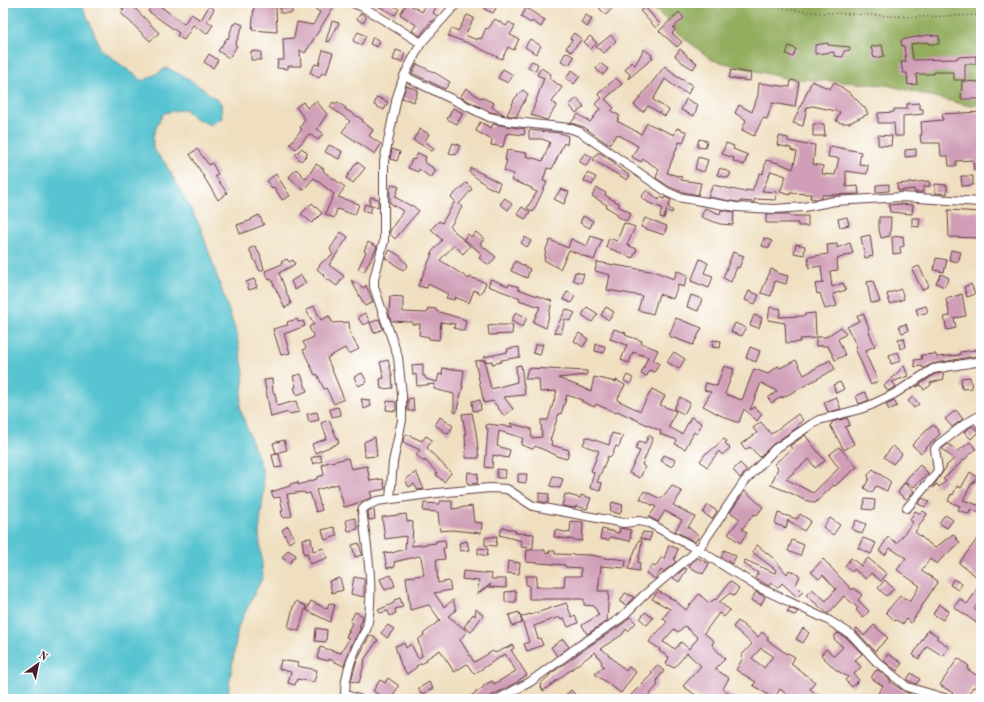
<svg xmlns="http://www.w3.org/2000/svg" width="984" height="702" font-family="'Old Standard TT',serif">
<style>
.forest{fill:#94ae60;stroke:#6f6646}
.water{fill:#58c4d1;stroke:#51727e}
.building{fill:#d09fb7;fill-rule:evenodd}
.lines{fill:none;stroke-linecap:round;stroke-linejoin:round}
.street-casing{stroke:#633c41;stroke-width:10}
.path{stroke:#633c41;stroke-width:1.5;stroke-dasharray:1 3;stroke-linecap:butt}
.street{stroke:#fff;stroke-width:8}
</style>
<rect width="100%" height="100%" fill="#fff"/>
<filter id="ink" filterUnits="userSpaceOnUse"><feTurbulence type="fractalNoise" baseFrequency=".025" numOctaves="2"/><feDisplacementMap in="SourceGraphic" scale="8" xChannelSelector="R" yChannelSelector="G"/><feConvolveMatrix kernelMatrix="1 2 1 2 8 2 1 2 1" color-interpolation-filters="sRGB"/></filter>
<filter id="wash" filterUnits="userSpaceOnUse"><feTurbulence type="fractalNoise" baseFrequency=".012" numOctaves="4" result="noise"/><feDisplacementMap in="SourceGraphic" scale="16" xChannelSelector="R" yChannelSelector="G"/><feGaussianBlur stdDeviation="0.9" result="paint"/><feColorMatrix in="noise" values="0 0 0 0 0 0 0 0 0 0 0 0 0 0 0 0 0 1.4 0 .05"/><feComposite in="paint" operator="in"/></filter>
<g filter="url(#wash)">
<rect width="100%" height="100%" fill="#efdfc0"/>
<path class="forest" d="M 640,3 L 981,3 L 981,105 L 966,105 L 887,85 L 784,78 L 712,60 L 676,32 L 672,25 L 657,11 Z"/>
<path class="water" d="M 3,3 L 80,3 L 85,11 L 101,50 L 143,81 L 167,68 C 187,77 204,89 221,103 L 222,118 L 210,125 L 195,118 L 184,109 L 164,113 L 158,123 L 153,136 L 153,149 L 165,163 L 200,226 L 236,332 L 244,372 L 240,409 L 262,469 L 264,489 L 259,533 L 263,576 L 238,627 L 227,699 L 3,699 Z"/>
<g id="blocks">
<path class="building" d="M 116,3 L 130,3 L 159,33 L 150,41 L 121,13 L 124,10 Z
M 154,3 L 163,3 L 160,6 L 184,24 L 191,14 L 201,20 L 209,6 L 214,9 L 207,22 L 213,25 L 207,34 L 193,25 L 184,40 L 177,36 L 179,33 L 148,11 Z
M 305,3 L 328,3 L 334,6 L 305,53 L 300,50 L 301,66 L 288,66 L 288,69 L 277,68 L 278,60 L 284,60 L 283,39 L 294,38 L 297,22 L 313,25 L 320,12 Z
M 373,3 L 389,3 L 399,9 L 395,15 Z
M 407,3 L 422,12 L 427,3 L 438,3 L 433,13 L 437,16 L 432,22 L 431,21 L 420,36 L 412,31 L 416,25 L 400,14 Z
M 488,3 L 499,3 L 493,13 L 484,9 Z
M 603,3 L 617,3 L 606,15 L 600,9 L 600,7 Z
M 280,5 L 292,5 L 292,13 L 280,13 Z
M 254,6 L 276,7 L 277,32 L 252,30 Z
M 645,7 L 660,24 L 656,28 L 640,11 Z
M 526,8 L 545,20 L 541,27 L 532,21 L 531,23 L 521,17 Z
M 679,12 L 684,18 L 673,28 L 675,30 L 672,33 L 682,42 L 677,47 L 659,31 Z
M 361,13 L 367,17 L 363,23 L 357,19 Z
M 467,15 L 474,18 L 465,35 L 477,40 L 478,38 L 481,39 L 486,28 L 488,29 L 495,19 L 506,26 L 509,22 L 515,26 L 510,35 L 519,39 L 514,50 L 508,47 L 502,59 L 468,43 L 448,36 L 452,28 L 458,31 Z
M 586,15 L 592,19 L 587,27 L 581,22 Z
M 332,21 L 339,23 L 329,42 L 326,41 Z
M 236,22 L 243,25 L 235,45 L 237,46 L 229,58 L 218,51 L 227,38 L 228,39 L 233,24 L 235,25 Z
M 358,32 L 366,36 L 361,45 L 353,41 Z
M 574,33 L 582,39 L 571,52 L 566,48 L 572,40 L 570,38 Z
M 611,35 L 616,41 L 604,53 L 596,47 Z
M 927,35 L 939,36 L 939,44 L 928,44 L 928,42 L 911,44 L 913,60 L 957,59 L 957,57 L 976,56 L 976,64 L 965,64 L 965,80 L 954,80 L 954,72 L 934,72 L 934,74 L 916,74 L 917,84 L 908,85 L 907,73 L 903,73 L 901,62 L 906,62 L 904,46 L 902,46 L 901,40 Z
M 590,36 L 597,43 L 591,49 L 584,42 Z
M 373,37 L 380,41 L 377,47 L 370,44 Z
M 530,39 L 541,46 L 536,54 L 525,47 Z
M 828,43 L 828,45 L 850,47 L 850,50 L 844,51 L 843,57 L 834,56 L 834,52 L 815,54 L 815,45 Z
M 882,45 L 884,56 L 874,58 L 871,47 Z
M 789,46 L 796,49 L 793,57 L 786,54 Z
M 644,49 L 652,55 L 651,57 L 653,58 L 628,79 L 630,74 L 625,70 L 631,62 L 635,65 Z
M 680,49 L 687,55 L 686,56 L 697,63 L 693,69 L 683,63 L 675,56 Z
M 323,50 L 333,53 L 326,74 L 322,73 L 319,78 L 310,72 L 315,64 L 319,65 Z
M 396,50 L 405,53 L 402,62 L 393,60 Z
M 251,51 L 261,52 L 261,60 L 251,60 Z
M 566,52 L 574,57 L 569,65 L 561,61 Z
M 209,54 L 218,60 L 213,68 L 204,62 Z
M 532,61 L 538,64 L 535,71 L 528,67 Z
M 600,63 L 608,69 L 603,75 L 596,69 Z
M 417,64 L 437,74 L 450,82 L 445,89 L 412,73 Z
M 665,66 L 675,74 L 674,75 L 692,85 L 688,94 L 678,89 L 665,79 L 653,100 L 669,110 L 665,116 L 648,106 L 643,112 L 634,105 Z
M 541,68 L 551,74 L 549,78 L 562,87 L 552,102 L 557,105 L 547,120 L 531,115 L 544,78 L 537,75 Z
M 503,69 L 513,75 L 508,83 L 498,78 Z
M 572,70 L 580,76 L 574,84 L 566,78 Z
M 731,70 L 751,73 L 750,81 L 729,78 Z
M 616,78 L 622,84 L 605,99 L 614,108 L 611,111 L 620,116 L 617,121 L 641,134 L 647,123 L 674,135 L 677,128 L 687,132 L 683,143 L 679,142 L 667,173 L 682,177 L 681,180 L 701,183 L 698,195 L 679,191 L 670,187 L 656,178 L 659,169 L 643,159 L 641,162 L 632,157 L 638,146 L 617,134 L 609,145 L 584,127 L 571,123 L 578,114 L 590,122 L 600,109 L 595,104 L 602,98 L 598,94 Z
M 791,80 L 799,82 L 795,107 L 772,103 L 767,119 L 763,118 L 754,136 L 742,130 L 746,120 L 735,113 L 739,105 L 752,112 L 758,95 L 759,83 L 790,87 Z
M 812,81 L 830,89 L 834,82 L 851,94 L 865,108 L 868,114 L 849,123 L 841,123 L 836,121 L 840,112 L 813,106 L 807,107 L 803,126 L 793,123 Z
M 962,81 L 981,82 L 981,99 L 961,99 Z
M 406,86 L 418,90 L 414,102 L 402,98 Z
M 466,88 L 480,98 L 481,97 L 494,103 L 492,107 L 505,115 L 491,112 L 462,98 L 461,96 Z
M 523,90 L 528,94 L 516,117 L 507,115 L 515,98 Z
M 377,97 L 388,102 L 384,110 L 374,105 Z
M 577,98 L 584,107 L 576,113 L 569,105 Z
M 686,99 L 698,105 L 694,116 L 681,110 Z
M 316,101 L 327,114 L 317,129 L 323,133 L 318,140 L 309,134 L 296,149 L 290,144 L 302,129 L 300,128 L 305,119 L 296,107 L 303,102 L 307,108 Z
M 333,102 L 336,104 L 337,102 L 346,108 L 345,109 L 363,120 L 362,121 L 373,130 L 369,136 L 381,144 L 375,154 L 342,132 L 350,121 L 330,107 Z
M 920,103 L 920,109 L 923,109 L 923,114 L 903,116 L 903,136 L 895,136 L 894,123 L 878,123 L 878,113 L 894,112 L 894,109 L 907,109 L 907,104 Z
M 453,108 L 463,113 L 457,124 L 447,119 Z
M 981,112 L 981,170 L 974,170 L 973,160 L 956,161 L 956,166 L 949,166 L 948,156 L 941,156 L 940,143 L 921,143 L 920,135 L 922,135 L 921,122 L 943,120 L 942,114 Z
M 480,122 L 491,128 L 493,124 L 525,129 L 524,135 L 508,133 L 508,135 L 506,134 L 503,147 L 491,145 L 492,140 L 476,131 Z
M 813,124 L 824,124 L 825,136 L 813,136 Z
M 420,129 L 429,134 L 425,141 L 434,149 L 432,151 L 413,140 Z
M 529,130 L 560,133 L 568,136 L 567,145 L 564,143 L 552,169 L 547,168 L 543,181 L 547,182 L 533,212 L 527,208 L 537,192 L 531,189 L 532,188 L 511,180 L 514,174 L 504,171 L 507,160 L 505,160 L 507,150 L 527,153 L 526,156 L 543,161 L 550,142 L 542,139 L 529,139 Z
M 878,135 L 892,136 L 891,146 L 878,145 Z
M 779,136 L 788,138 L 788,141 L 807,145 L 807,144 L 815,145 L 813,164 L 823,166 L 822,174 L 835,175 L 839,158 L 828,157 L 830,146 L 861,152 L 859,164 L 868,165 L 867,174 L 846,171 L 846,187 L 858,186 L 859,194 L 822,195 L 822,198 L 816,199 L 810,198 L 811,194 L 790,193 L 790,195 L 780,192 L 786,176 L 771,171 L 762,191 L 777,192 L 776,200 L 755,199 L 754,202 L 741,201 L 741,202 L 737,202 L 708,197 L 713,185 L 745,192 L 746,190 L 752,191 L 760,173 L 763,174 L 766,160 L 779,163 L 793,169 L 797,152 L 791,150 L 791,148 L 777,145 Z
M 699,139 L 707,141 L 705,148 L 697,147 Z
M 453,143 L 460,145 L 456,155 L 449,153 Z
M 726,143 L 734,146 L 733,149 L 748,155 L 744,165 L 733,161 L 734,158 L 722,154 Z
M 329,145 L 342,151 L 339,159 L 325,152 Z
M 302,148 L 307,153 L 307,155 L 301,161 L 295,155 Z
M 197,149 L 209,165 L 212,163 L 218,174 L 215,176 L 227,193 L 218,200 L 190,154 Z
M 392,149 L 400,152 L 397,161 L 390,159 Z
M 916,149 L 916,156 L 905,157 L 905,150 Z
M 418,153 L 426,157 L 424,162 L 436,170 L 431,178 L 419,169 L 418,172 L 408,168 L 412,159 L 414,160 Z
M 585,153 L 592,157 L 586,166 L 579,161 Z
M 597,153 L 600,153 L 615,163 L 614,164 L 630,176 L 627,180 L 593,160 Z
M 698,157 L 708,160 L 704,172 L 695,169 Z
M 357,162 L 365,168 L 353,183 L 346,178 Z
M 316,164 L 324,169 L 323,171 L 345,187 L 338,197 L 359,204 L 355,215 L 337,209 L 334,218 L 325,214 L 334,194 L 314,178 L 303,190 L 289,177 L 296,169 L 306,179 Z
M 471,168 L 500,183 L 497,191 L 487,186 L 469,172 Z
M 720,168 L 731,173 L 728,178 L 717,175 Z
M 587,173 L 596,177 L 592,185 L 584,181 Z
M 276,174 L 290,196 L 282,200 L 274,187 L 272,188 L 267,181 Z
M 961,176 L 973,176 L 973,185 L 962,186 Z
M 929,181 L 930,186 L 923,187 L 923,192 L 914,192 L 914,189 L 898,191 L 897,184 Z
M 466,183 L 472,189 L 459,204 L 462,207 L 450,227 L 470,246 L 463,254 L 454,245 L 440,260 L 469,279 L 470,277 L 486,283 L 481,294 L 474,290 L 469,303 L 455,297 L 454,300 L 446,298 L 448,294 L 428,284 L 427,288 L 418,286 L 432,254 L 431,253 L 442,240 L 431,229 L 439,221 L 442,223 L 455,201 L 451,197 Z
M 392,184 L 399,187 L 395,197 L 411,206 L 412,205 L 419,211 L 409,222 L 395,239 L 390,234 L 390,231 L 403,211 L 390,203 L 390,189 Z
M 889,184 L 889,191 L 876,192 L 876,185 Z
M 935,184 L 947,185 L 947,194 L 935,193 Z
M 597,188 L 606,193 L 605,195 L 620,204 L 618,206 L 631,213 L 626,221 L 617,216 L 618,214 L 606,207 L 607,205 L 592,196 Z
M 561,189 L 569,192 L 564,204 L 554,199 Z
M 647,190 L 659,200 L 660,197 L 664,199 L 665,197 L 671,200 L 668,207 L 673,211 L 672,213 L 667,210 L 664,218 L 660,217 L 662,208 L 649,203 L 641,197 Z
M 371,197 L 378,199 L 378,207 L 369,204 Z
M 505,198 L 512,204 L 508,210 L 500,204 Z
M 312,203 L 322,213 L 312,223 L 301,214 Z
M 365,204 L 372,207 L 370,213 L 363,210 Z
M 900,204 L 913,205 L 912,214 L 890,212 L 889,205 Z
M 522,207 L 530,212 L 525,219 L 517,214 Z
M 705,208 L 720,214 L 721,210 L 734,212 L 733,225 L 720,224 L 701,217 Z
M 948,210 L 981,212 L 981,238 L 949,237 Z
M 766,214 L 789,214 L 789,216 L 808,216 L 808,226 L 798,226 L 798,223 L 766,223 Z
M 259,215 L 264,225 L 240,234 L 237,225 L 252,220 L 251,219 Z
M 583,216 L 593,221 L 590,228 L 580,223 Z
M 847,217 L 849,225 L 840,227 L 838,219 Z
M 879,217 L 891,217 L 890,236 L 881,238 L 879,229 Z
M 645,218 L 667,226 L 664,235 L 641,227 Z
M 912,218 L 920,218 L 919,227 L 912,226 Z
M 624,223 L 635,227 L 627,245 L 637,249 L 633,258 L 606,247 L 609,238 L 617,241 Z
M 341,232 L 348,237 L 329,265 L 344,276 L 337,286 L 323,276 L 324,275 L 317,269 L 322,262 L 333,255 L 330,249 Z
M 476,232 L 484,239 L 480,244 L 496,257 L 489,265 L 479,258 L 482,254 L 464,239 L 468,234 L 471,237 Z
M 870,235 L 873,256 L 865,258 L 861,237 Z
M 591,236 L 602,240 L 594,260 L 569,250 L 560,269 L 544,260 L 546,249 L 550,240 L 568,248 L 571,239 L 587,246 Z
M 903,236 L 904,246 L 900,247 L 901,253 L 893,254 L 892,237 Z
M 525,237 L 531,241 L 527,247 L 521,243 Z
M 764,238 L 772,241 L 769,248 L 762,246 Z
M 368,242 L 377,247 L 364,272 L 358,269 L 366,252 L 364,251 Z
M 850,243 L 853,253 L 837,259 L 838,270 L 830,271 L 832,287 L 843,283 L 846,290 L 833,294 L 837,306 L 825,309 L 820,293 L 817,294 L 815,284 L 823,283 L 821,266 L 809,268 L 808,257 L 828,254 L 827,245 L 837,244 L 837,248 Z
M 796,244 L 805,246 L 804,255 L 794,253 Z
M 255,246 L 260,255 L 264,269 L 260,271 L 249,249 Z
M 390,250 L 400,256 L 408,265 L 403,270 L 385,258 Z
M 951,250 L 961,252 L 958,262 L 949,260 Z
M 733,252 L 744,256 L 739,268 L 737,267 L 731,282 L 723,278 Z
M 936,258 L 947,260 L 944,272 L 934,270 Z
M 287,259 L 289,262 L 293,260 L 295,264 L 279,273 L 291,304 L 285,308 L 271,279 L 269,280 L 265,271 L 282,264 L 281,262 Z
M 700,259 L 708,263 L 704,273 L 713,276 L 709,288 L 691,281 Z
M 515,261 L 530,269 L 527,278 L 511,271 Z
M 597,262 L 656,272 L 674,279 L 677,271 L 688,275 L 684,287 L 678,285 L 673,299 L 659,294 L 653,314 L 638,310 L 642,296 L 607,290 L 610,275 L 595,271 Z
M 919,266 L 929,286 L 922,290 L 912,269 Z
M 771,269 L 777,271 L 777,273 L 788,276 L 786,284 L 775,281 L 771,296 L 761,293 Z
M 575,272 L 584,274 L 581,283 L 573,280 Z
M 941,274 L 949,278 L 944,287 L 936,283 Z
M 301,275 L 306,283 L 295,290 L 291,281 Z
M 254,279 L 257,287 L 249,290 L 246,282 Z
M 491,279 L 508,286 L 509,284 L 519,287 L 518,289 L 552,301 L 546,328 L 533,322 L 540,307 L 519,300 L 520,298 L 488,286 Z
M 351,280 L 364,288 L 366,285 L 373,302 L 365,306 Z
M 873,281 L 880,302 L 871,303 L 867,282 Z
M 971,284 L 975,294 L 967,297 L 964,287 Z
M 901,289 L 904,299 L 890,304 L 887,294 Z
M 749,291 L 759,295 L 755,304 L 745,300 Z
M 567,292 L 575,296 L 571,303 L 563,299 Z
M 962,294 L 966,316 L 954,318 L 956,328 L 947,330 L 944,317 L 950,316 L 946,299 Z
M 691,295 L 702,299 L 698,311 L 687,307 Z
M 390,296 L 403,297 L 403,312 L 427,313 L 428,308 L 436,309 L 436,311 L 466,320 L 464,331 L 454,328 L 455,324 L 441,322 L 439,340 L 429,339 L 429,337 L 419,335 L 420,324 L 412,324 L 412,322 L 391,321 L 389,314 Z
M 314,306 L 321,320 L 329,316 L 333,323 L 349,322 L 350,334 L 359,349 L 349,354 L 345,348 L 327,358 L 344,399 L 334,404 L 326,388 L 324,389 L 317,374 L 315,375 L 303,350 L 306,348 L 303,342 L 314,337 L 309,327 L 314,324 L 306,310 Z
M 926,306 L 928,312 L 918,315 L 916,309 Z
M 587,307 L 598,314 L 592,322 L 582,315 Z
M 606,307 L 614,312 L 609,320 L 601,315 Z
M 770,307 L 781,309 L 779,317 L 805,316 L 805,314 L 815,313 L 816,337 L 826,337 L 841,327 L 846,334 L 838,339 L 845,355 L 835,360 L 828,346 L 816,346 L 816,338 L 800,339 L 800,342 L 786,343 L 785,323 L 768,320 Z
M 566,309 L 575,313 L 570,321 L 565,319 L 561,334 L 554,332 Z
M 516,312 L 527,318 L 522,327 L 511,321 Z
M 365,313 L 370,322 L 363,325 L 359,319 L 359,316 Z
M 863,313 L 869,328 L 868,329 L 875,346 L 866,350 L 867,354 L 866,355 L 878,381 L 871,385 L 855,348 L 857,347 L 847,327 L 859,321 L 857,316 Z
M 754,315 L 762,318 L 759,328 L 750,325 Z
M 676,318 L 702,328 L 693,345 L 669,336 Z
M 297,319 L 298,322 L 303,321 L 305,326 L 284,334 L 290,353 L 281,355 L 273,329 L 288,325 L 287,322 Z
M 379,319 L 383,329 L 374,333 L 370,323 Z
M 735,323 L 746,328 L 742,336 L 731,332 Z
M 906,324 L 908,331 L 902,333 L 899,326 Z
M 497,325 L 513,325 L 512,334 L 489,335 L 488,326 Z
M 614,329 L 626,333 L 625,335 L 642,341 L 641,343 L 658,350 L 653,361 L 659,363 L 655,372 L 649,370 L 647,376 L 641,374 L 648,357 L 633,352 L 629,363 L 621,360 L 627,345 L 610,339 Z
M 579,333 L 588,339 L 583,347 L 574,341 Z
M 904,338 L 906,347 L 900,349 L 898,339 Z
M 713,340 L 721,341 L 720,348 L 712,347 Z
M 543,344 L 540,355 L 533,353 L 535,345 Z
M 596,344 L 605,346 L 604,353 L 595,351 Z
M 981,346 L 981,355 L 932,364 L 924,368 L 923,368 L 922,366 L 915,367 L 914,360 L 922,359 L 921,355 L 936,354 L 936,357 L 960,355 L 960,352 L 975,350 Z
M 519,347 L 520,357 L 501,360 L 501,362 L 492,364 L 492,361 L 485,362 L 484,357 L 508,352 L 507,349 Z
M 750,347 L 760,351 L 756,362 L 746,358 Z
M 674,352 L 685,359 L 679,369 L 667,362 Z
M 898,352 L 901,361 L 891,364 L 889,355 Z
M 388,360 L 392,375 L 393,388 L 381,389 L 380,379 L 384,378 L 380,362 Z
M 484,360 L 491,389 L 517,382 L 516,366 L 521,365 L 525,395 L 504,397 L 513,409 L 504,416 L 493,401 L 484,403 L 475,361 Z
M 796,360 L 804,375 L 830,360 L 835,369 L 782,398 L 782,396 L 772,403 L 768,398 L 777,391 L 761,383 L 750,410 L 755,407 L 762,414 L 757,421 L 744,409 L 739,422 L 736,422 L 720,415 L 703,406 L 711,392 L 704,390 L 706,383 L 717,386 L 724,366 L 734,369 L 725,394 L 742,400 L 754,369 L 768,374 L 778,366 L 780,368 Z
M 423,364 L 423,376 L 425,376 L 426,379 L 437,382 L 439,374 L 442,375 L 443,368 L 452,370 L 452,369 L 464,370 L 462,386 L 463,386 L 456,413 L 454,412 L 454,394 L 434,389 L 435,384 L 417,386 L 416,374 L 413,375 L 412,365 Z
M 904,366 L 908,376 L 892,382 L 896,386 L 888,391 L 884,386 Z
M 528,368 L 587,371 L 587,375 L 558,378 L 591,391 L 594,377 L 616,382 L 616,380 L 625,385 L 617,400 L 640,411 L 652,389 L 665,396 L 660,405 L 676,411 L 669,427 L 682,434 L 691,417 L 702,423 L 697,434 L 694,432 L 685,449 L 675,444 L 677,440 L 660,434 L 661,431 L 617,411 L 616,413 L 596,404 L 595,407 L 581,401 L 582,400 L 567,395 L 561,414 L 559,413 L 550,440 L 552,441 L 551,445 L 569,450 L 567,459 L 556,456 L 556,455 L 535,446 L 533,449 L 521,445 L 523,438 L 499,431 L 497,446 L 510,450 L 508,458 L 493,455 L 492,468 L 485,467 L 488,429 L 486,428 L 487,424 L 513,427 L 510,423 L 531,429 L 532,438 L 542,437 L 541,420 L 548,420 L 557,391 L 540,392 L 539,379 L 525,379 Z
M 362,373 L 367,382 L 358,386 L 354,377 Z
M 943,373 L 944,379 L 930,383 L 931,385 L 924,390 L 921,385 L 916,387 L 935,374 Z
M 301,374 L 307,391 L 297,395 L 294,388 L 296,387 L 293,376 Z
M 627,375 L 633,378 L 630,384 L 624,381 Z
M 970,377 L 972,388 L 962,389 L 961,378 Z
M 272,379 L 273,393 L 275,393 L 277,406 L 296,401 L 299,412 L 289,414 L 288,412 L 271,417 L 264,380 Z
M 840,382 L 844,389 L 836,393 L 833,385 Z
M 865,392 L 869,400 L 859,404 L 856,396 Z
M 680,397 L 690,403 L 684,414 L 674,409 Z
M 836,397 L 841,409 L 828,412 L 824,402 Z
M 913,397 L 919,404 L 914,408 L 908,401 Z
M 413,398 L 414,411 L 408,411 L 408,399 Z
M 361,399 L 369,400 L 371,406 L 364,409 Z
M 480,400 L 481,410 L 473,411 L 472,401 Z
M 894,400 L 897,406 L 889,410 L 886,404 Z
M 387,401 L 396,402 L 396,411 L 386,410 Z
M 338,407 L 341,415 L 332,417 L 330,409 Z
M 956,410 L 963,419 L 952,427 L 945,419 Z
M 317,412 L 319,420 L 309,422 L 307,414 Z
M 472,413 L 476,432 L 479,458 L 466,458 L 465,434 L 466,435 L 462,414 Z
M 798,414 L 803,420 L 797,425 L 798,427 L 772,445 L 760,457 L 750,447 L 745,450 L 741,444 L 757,433 L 753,428 L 761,422 L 771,434 Z
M 440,417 L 453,426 L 448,434 L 435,425 Z
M 847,418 L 850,425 L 845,427 L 854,444 L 844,450 L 830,425 L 832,424 L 832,422 Z
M 329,420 L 339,443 L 315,453 L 312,444 L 326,439 L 325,437 L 327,437 L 321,423 Z
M 934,425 L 940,434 L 921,453 L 912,445 L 928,429 Z
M 972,426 L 978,432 L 971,439 L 964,432 Z
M 612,433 L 623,436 L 619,447 L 616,446 L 611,457 L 608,456 L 597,482 L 602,483 L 600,491 L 590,488 L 594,472 L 591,471 L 599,451 L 583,445 L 586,437 L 609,445 Z
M 406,434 L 422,441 L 426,436 L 432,440 L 427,448 L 451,473 L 444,482 L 436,475 L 437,473 L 425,460 L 424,462 L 416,455 L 420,450 L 403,442 Z
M 649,435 L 653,438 L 642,465 L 645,467 L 640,478 L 629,473 L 640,451 L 635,449 L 639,441 L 645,443 Z
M 805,435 L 825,461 L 815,468 L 809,459 L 786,479 L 813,493 L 839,468 L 829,455 L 839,447 L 857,467 L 835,486 L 834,485 L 815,503 L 802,499 L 793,494 L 771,485 L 778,468 L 774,464 L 792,449 L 790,446 Z
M 375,437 L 377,456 L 365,457 L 364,442 Z
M 724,439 L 727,441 L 725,443 L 730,448 L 722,455 L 719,451 L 707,467 L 700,461 L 707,452 L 708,453 Z
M 284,440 L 287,450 L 276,453 L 273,443 Z
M 970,442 L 976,449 L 943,479 L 946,481 L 939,487 L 937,484 L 932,488 L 947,466 L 946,466 L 954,459 L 942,449 L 948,444 L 958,451 Z
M 893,446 L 902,454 L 893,464 L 884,457 Z
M 279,454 L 282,467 L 275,468 L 272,455 Z
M 320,455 L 322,461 L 313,464 L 311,458 Z
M 664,455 L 675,460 L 672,467 L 661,461 Z
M 348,458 L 351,469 L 367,466 L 370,481 L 383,479 L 385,489 L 370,492 L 372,497 L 358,503 L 344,507 L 338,484 L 316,490 L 322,510 L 316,512 L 310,493 L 305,494 L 304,492 L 287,494 L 292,516 L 283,518 L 281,511 L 283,511 L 280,497 L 274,498 L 271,492 L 290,486 L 290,484 L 298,482 L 298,485 L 317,479 L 317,477 L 324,475 L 322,464 Z
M 740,463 L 747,470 L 740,478 L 733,470 Z
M 920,465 L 928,473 L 914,487 L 905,483 L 908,477 Z
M 497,469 L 506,470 L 505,478 L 497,478 Z
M 873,469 L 891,482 L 887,491 L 876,486 L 872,493 L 864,488 L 869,479 L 868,475 Z
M 416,472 L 424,489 L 418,490 L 414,484 L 409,487 L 405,480 Z
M 468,472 L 478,474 L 477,484 L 467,483 Z
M 970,472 L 977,477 L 973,484 L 972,483 L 963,500 L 981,506 L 981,514 L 971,509 L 969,514 L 958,510 L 960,506 L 948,501 L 951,494 L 953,495 L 957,486 L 961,488 Z
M 518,474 L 527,474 L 526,483 L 518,482 Z
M 553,476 L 563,479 L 560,488 L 550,486 Z
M 904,483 L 914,491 L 906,499 L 898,493 Z
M 672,485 L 682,492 L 673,505 L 695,517 L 688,527 L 699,536 L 695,542 L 675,531 L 682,520 L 665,511 L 658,522 L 649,517 L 656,507 L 640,499 L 644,491 L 661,499 Z
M 745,491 L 763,507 L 757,515 L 754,514 L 742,529 L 747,533 L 740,543 L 728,534 L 740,519 L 730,512 Z
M 539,493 L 549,494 L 548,503 L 539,501 Z
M 565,494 L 580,498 L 581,495 L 591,498 L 587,509 L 576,506 L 575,508 L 562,506 Z
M 923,498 L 929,502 L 925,507 L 918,504 Z
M 865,499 L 875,500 L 874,510 L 863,509 Z
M 440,501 L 452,501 L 452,509 L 472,506 L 474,522 L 482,523 L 481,533 L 452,530 L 440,531 L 438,512 L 423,511 L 424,503 L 440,504 Z
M 612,502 L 623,505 L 620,514 L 610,511 Z
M 708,505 L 717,511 L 712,519 L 703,513 Z
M 370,510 L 374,510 L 375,519 L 369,520 L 368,512 Z
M 915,511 L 920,514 L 923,511 L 927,514 L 915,532 L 935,548 L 953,534 L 960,543 L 942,558 L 937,564 L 930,559 L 921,571 L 938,581 L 911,623 L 907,619 L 903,624 L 896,620 L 895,621 L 886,612 L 900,596 L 910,601 L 920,586 L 897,570 L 906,558 L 890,548 L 885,555 L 879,551 L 888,537 L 897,543 L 913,522 L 910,520 Z
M 778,513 L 797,519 L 800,514 L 811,521 L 804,531 L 788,520 L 786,528 L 775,524 Z
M 406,514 L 407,521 L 413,522 L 412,546 L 436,543 L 436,541 L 445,540 L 446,548 L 443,548 L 445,559 L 436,560 L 438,583 L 449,581 L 451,590 L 434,593 L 444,607 L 453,600 L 456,610 L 448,616 L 467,631 L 460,640 L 474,662 L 493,651 L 495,653 L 513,645 L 514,648 L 511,650 L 527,675 L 519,680 L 519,681 L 485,699 L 466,699 L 484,687 L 484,685 L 492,681 L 494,684 L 516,671 L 505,654 L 474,674 L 467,664 L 454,672 L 440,650 L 426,659 L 427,661 L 416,666 L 417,667 L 407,674 L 401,665 L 395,646 L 404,643 L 406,648 L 411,644 L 418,658 L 422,656 L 418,640 L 424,635 L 423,634 L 440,620 L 429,605 L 410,610 L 406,577 L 424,575 L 421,557 L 419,556 L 394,562 L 395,567 L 387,568 L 384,553 L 392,552 L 392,553 L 405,549 L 406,536 L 385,539 L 382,517 Z
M 944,516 L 947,516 L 953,520 L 947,528 L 939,523 Z
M 355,518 L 358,529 L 348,531 L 346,520 Z
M 830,518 L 840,525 L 833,535 L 823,527 Z
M 856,520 L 866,524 L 862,534 L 852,529 Z
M 571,521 L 583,522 L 582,541 L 554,537 L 555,530 L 570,533 Z
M 288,526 L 295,539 L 289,543 L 282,530 Z
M 334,527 L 337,536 L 325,540 L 322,530 Z
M 503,527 L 516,531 L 515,533 L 534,534 L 533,548 L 521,547 L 522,541 L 499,535 Z
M 620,528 L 631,530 L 630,541 L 610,537 L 609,540 L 600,539 L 602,529 L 619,533 Z
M 643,532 L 652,533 L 649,541 L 640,538 Z
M 981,534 L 981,580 L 959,563 Z
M 497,536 L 496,546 L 485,545 L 485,538 Z
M 311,538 L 313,551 L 324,548 L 327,558 L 310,564 L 307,553 L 304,554 L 302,539 Z
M 863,538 L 876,543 L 871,554 L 858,548 Z
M 639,540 L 642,541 L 638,562 L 640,563 L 639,571 L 628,569 Z
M 792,540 L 804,545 L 800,556 L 788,551 Z
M 467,541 L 469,550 L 460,551 L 459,543 Z
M 359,543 L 362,555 L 355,557 L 352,545 Z
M 669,545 L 678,549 L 674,560 L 676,562 L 663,572 L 661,570 L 655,579 L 646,573 L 652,565 L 655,567 L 662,557 L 664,559 Z
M 757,545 L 773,558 L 787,574 L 789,570 L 800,576 L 796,585 L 803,592 L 797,597 L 782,583 L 778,588 L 771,583 L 769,586 L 755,578 L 758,573 L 743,563 L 745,560 L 775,573 L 776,570 L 752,552 Z
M 478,548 L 488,549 L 487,556 L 478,554 Z
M 288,550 L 296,555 L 290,563 L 282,558 Z
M 527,550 L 545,550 L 545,553 L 548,554 L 549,551 L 555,551 L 555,554 L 591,555 L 610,559 L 610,558 L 626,560 L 625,568 L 601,566 L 598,591 L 609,591 L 607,621 L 587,634 L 582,625 L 599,615 L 594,606 L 584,605 L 584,599 L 529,599 L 529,585 L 526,585 L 526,576 L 537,576 L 536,587 L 564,587 L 565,576 L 581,576 L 581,568 L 565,567 L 565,565 L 526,562 Z
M 724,550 L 736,556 L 732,564 L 721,557 Z
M 698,558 L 709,564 L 703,574 L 689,567 L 692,562 Z
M 851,558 L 861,566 L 868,558 L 887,574 L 881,581 L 871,573 L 866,579 L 854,569 L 852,572 L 845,566 Z
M 823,559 L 852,590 L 854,588 L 862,595 L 858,600 L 869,611 L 863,618 L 856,610 L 858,608 L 844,596 L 828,614 L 806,595 L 812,589 L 826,601 L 836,589 L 823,575 L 819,579 L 811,572 Z
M 508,561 L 520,563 L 519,574 L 507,573 Z
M 685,568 L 687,569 L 679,582 L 673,578 Z
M 463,571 L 492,574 L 491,579 L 506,579 L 506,588 L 489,587 L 491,584 L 477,594 L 479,581 L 462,579 Z
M 391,575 L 395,586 L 385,590 L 380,579 Z
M 354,577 L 364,579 L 364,597 L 351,594 Z
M 340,578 L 343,590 L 332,593 L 329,581 Z
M 953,579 L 962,584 L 958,590 L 950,585 Z
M 885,580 L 894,589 L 886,596 L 878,588 Z
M 730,581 L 739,588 L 734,596 L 730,593 L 719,602 L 730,610 L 724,617 L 719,613 L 704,633 L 714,641 L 712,645 L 725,659 L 715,669 L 729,678 L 723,689 L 737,699 L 701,699 L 683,686 L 701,666 L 687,653 L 674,668 L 666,664 L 669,657 L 659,651 L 660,649 L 649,642 L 655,633 L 656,634 L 667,622 L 663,618 L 670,609 L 652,599 L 658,591 L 674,600 L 686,610 L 699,594 L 709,603 L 715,599 L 716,600 ZM 685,626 L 698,638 L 689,649 L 681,642 L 675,649 L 663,642 L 674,629 L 678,632 Z
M 981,585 L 981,599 L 974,609 L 981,614 L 981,626 L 954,607 L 960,599 L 967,604 Z
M 516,591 L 516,602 L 505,602 L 505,592 Z
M 756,592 L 765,597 L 761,605 L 751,600 Z
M 625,593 L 634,597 L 626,605 L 620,602 Z
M 400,598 L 403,607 L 395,609 L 396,613 L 390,616 L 388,611 L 380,613 L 378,610 L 394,603 L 394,600 Z
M 296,601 L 306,606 L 299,631 L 288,628 L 293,607 Z
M 311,601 L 327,609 L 329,603 L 335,605 L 330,622 L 306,610 Z
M 566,603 L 572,617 L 575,615 L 578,623 L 568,627 L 564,618 L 561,620 L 559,617 L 534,626 L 538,639 L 540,638 L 543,645 L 527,651 L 524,644 L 529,642 L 521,617 L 530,614 L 530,615 Z
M 939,604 L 949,611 L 943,620 L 933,614 Z
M 789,608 L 798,612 L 795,615 L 787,612 Z
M 476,609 L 483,615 L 471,632 L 464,627 L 473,614 L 475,616 Z
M 355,612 L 363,616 L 362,621 L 359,627 L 361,628 L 352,644 L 344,666 L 329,659 L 329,661 L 317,658 L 320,647 L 341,653 L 349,639 L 346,637 L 348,632 L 350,632 L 348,631 L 352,623 L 350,622 Z
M 519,612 L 522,623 L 512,626 L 509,615 Z
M 645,612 L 653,618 L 647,625 L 640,619 Z
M 630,617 L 636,623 L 628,631 L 626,629 L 622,635 L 601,648 L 626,671 L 629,667 L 636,672 L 621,693 L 595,674 L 604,666 L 601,664 L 602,662 L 595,652 L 581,662 L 543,691 L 540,684 L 550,675 L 549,675 L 582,651 L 624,623 Z
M 738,621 L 758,637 L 762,632 L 769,638 L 767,640 L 787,654 L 788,653 L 795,657 L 791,664 L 815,682 L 810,689 L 825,699 L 810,699 L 806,696 L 803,699 L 792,699 L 780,689 L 774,699 L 753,685 L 756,682 L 736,670 L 743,658 L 741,656 L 752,644 L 733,627 ZM 761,648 L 773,656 L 764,668 L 752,658 Z
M 388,625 L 394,629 L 387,638 L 381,633 Z
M 874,625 L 888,638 L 875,651 L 855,630 L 857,628 L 864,636 Z
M 316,628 L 327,630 L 326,642 L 315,641 Z
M 803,628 L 809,633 L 803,643 L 796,639 Z
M 928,630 L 938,636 L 936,638 L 949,647 L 943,656 L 927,646 L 919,659 L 913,655 Z
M 838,633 L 848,639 L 862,654 L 855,660 L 861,667 L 854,674 L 859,680 L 852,687 L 845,680 L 848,677 L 836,670 L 821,655 L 826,649 L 834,656 L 843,647 L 834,639 L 834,636 Z
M 370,635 L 378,640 L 364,660 L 365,661 L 359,683 L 351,681 L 357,660 Z
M 563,639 L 569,647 L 557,656 L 551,647 Z
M 888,654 L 902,663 L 897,671 L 884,661 Z
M 958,658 L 969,666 L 967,669 L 981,678 L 974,688 L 973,687 L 965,699 L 958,699 L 951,695 L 953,693 L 940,685 Z
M 281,660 L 298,663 L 297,666 L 317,670 L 314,682 L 297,679 L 295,685 L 288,683 L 291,672 L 279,669 Z
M 657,665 L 664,671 L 657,680 L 658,681 L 656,683 L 658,685 L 645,699 L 627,699 L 653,673 L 651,672 Z
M 876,670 L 877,671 L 878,670 L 891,681 L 890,682 L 904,691 L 910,694 L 909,695 L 916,699 L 874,699 L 883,686 L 871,678 Z
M 911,673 L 920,679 L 916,684 L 907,680 Z
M 388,678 L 398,685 L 398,687 L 391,699 L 386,699 L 373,691 L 380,680 L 385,683 Z
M 429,682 L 433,688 L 422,695 L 418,689 Z
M 571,690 L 579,699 L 561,699 Z"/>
</g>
</g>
<g filter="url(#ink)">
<use href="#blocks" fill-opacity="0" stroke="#633c41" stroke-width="1"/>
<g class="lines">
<defs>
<path id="street" d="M 353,3 L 363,7 L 421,43
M 457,3 L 421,43 L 404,76 L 489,117 L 507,121 L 569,128 L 580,132 L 667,192 L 678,197 L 736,207 L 774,209 L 804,207 L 835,201 L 902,197 L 981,202
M 976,418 L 981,426
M 390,499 L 393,462 L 402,420 L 402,395 L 398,357 L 374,287 L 374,279 L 384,241 L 384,161 L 397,97 L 404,76
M 907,508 L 935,475 L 938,470 L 935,449 L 938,445 L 965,424 L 981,415
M 359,699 L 349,696 L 345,693 C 345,676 350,662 357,646 C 360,640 365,633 367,627 C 375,588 367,549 362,510 L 366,506 L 377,501 L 437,493 L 490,488 L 507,489 L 533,506 L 624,523 L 639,521 L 649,523 L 702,552 L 758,587 L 828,620 L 852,635 L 877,662 L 907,687 L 948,699
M 498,699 L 530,682 L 579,646 L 621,618 L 643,596 L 698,550 L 744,482 L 775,449 L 812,424 L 819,420 L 860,409 L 871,405 L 894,394 L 933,369 L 976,362 L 981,360"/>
</defs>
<use href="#street" class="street-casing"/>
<path class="path" d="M 744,3 L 810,12 L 913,17 L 981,15"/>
<use href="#street" class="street"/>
</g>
</g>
<rect width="984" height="702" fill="none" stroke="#fff" stroke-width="16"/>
<g transform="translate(38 664) rotate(33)" stroke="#ffffff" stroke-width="3" paint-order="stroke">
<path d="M0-3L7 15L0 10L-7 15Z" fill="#4a1f2b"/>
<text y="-6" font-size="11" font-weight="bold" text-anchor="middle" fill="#4a1f2b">N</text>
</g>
</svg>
